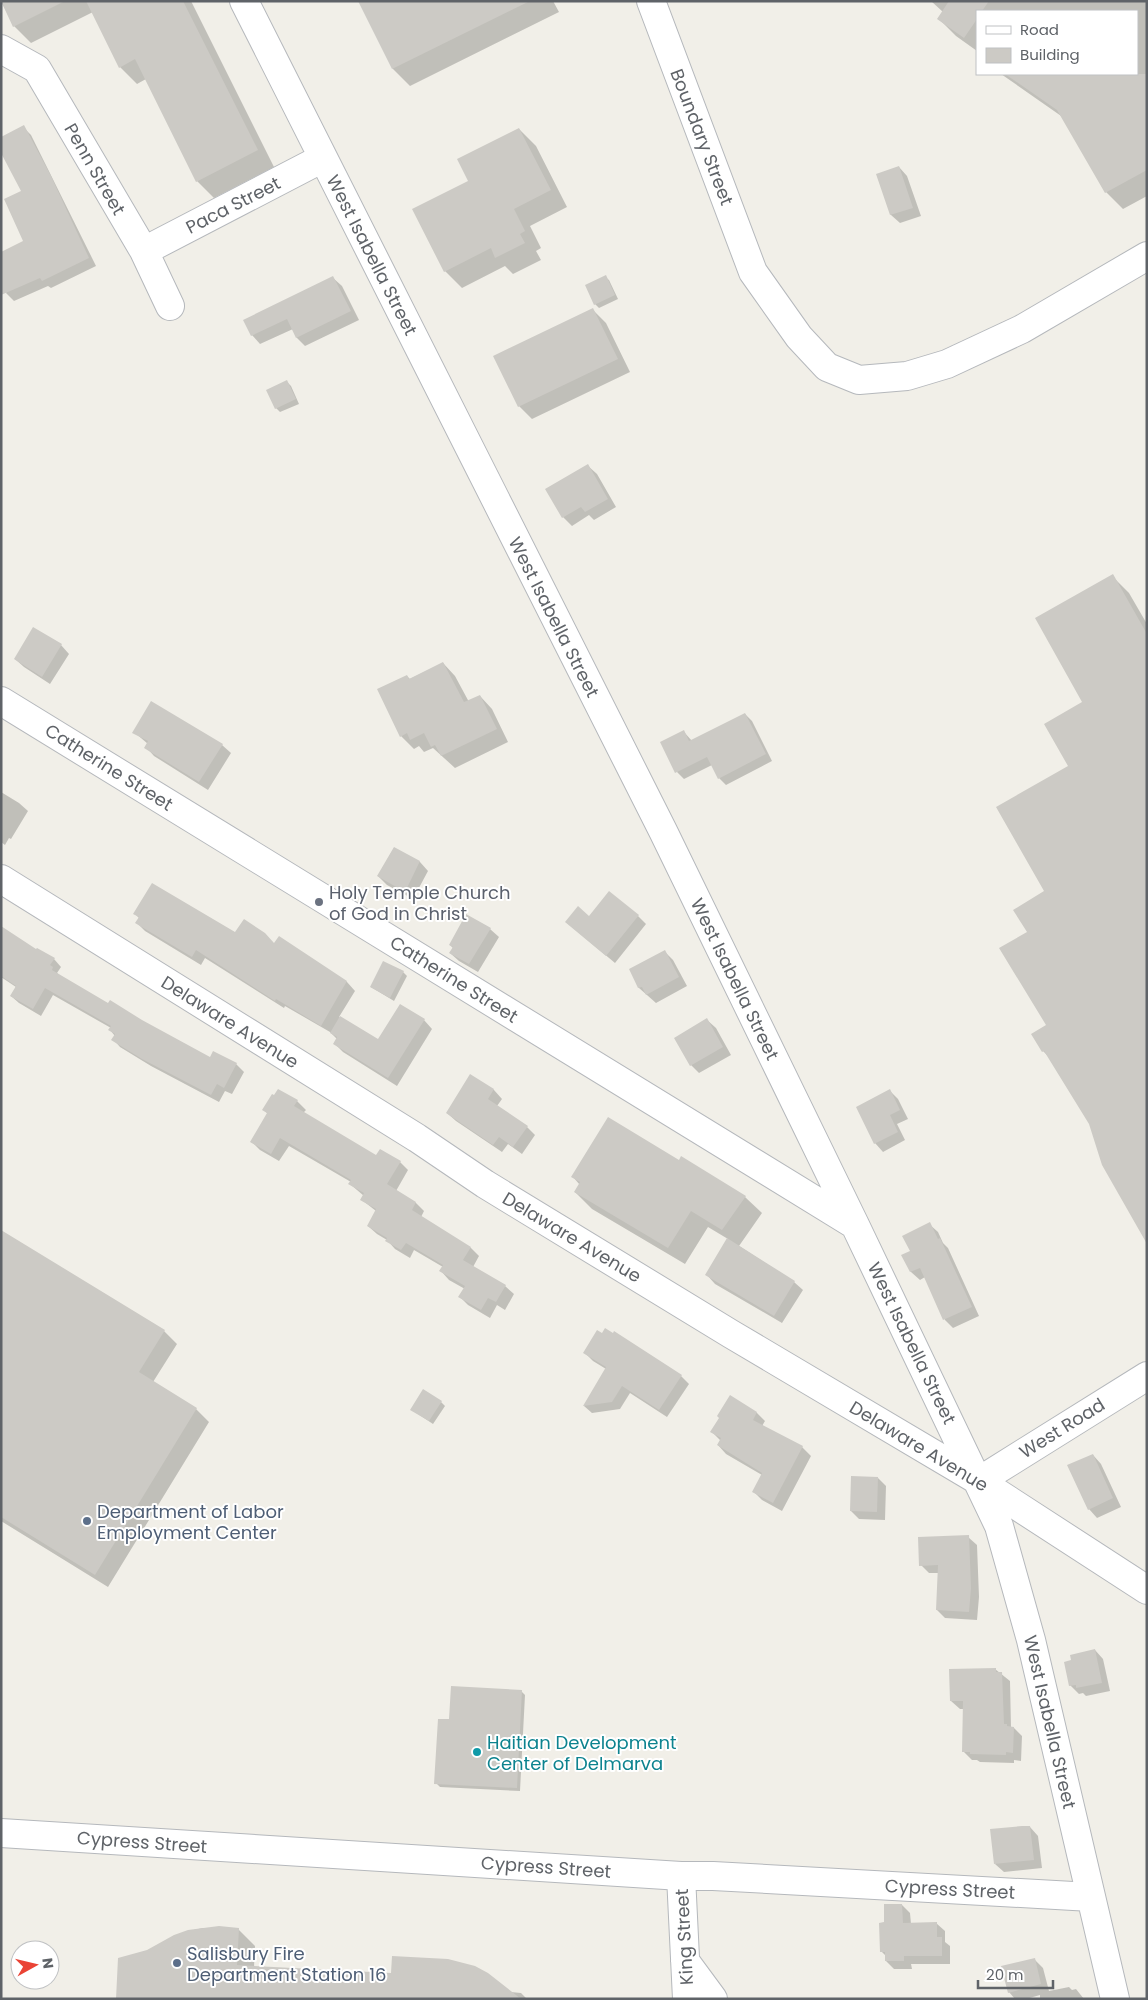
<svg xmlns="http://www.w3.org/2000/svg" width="1148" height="2000" font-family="Poppins,sans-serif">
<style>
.shadow{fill:#0003}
.building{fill:#cccac5}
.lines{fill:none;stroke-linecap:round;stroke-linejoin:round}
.minor-casing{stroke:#b5b8bc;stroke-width:30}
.minor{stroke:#fff;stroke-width:28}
.worship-dot{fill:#6b7280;stroke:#fff;stroke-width:2}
.service-dot{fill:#5c6f8a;stroke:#fff;stroke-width:2}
.culture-dot{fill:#0f9aa8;stroke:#fff;stroke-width:2}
.labels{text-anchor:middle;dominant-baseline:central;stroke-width:4;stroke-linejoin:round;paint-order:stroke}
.street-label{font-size:18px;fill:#5f6368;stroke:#fff}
.worship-label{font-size:18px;fill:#5b616d;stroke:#fff;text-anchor:start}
.service-label{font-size:18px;fill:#4e5e75;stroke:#fff;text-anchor:start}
.culture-label{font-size:18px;fill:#0d838f;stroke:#fff;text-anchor:start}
</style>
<rect width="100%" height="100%" fill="#f1efe8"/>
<path class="shadow" d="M 1,1 L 191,1 L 274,167 L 214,198 L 197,181 L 146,79 L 137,84 L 120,67 L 93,12 L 31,43 L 14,26 Z
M 360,1 L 553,1 L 559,12 L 410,86 L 393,69 Z
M 931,1 L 1147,1 L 1147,196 L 1123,209 L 1106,192 L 1064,118 L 1001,74 L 1137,74 L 1137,11 L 977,11 L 977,51 L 956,36 L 939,19 L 943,12 Z
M 23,127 L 31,135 L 96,266 L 51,288 L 48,286 L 14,301 L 6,293 L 25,241 Z
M 519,129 L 536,146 L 567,207 L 530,226 L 541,248 L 536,251 L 541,260 L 513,274 L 505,266 L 462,288 L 445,271 L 470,181 Z
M 899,167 L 907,176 L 921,216 L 900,223 L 891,215 L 877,175 Z
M 605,277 L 609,280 L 618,299 L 599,308 L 595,304 Z
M 333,278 L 342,286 L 359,320 L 305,346 L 297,338 L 293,329 L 260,344 L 252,335 Z
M 593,310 L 606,323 L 630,372 L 532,419 L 519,406 Z
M 287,382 L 291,386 L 299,404 L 280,412 L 276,408 Z
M 588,466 L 597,474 L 616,507 L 594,520 L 589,515 L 572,526 L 563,517 Z
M 1112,576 L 1129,593 L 1147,624 L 1147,1241 L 1090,1123 L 1051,1059 L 1043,1051 L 1048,1025 L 1028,932 L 1046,891 L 1069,766 Z
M 61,645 L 69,654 L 50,684 L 24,667 L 15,659 Z
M 443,663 L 455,676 L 469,702 L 480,696 L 492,709 L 508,742 L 455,768 L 433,748 L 424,752 L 419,746 L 414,749 L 401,736 L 407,676 L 410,679 Z
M 745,714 L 752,721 L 772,761 L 726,785 L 719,778 L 712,765 L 684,779 L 677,772 L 684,732 L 692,741 Z
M 134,732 L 222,745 L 231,753 L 208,790 L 154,756 L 146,747 L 148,744 Z
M 1,792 L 19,803 L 28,811 L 11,839 L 9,838 L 5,845 L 1,842 Z
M 394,848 L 420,862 L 428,871 L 413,899 L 387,885 L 378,876 Z
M 135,914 L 236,934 L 275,944 L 279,938 L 347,982 L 355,991 L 339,1017 L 379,1041 L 424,1020 L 432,1029 L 397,1086 L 343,1052 L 335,1044 L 337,1039 L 330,1032 L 285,1006 L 284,1008 L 205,958 L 201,965 L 145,931 L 137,923 L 139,918 Z
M 638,916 L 646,924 L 615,963 L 566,922 L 590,917 Z
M 1,928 L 37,951 L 54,959 L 61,967 L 57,973 L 60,976 L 108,1005 L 211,1059 L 236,1064 L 244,1072 L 232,1094 L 225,1091 L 219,1102 L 151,1066 L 120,1047 L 113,1039 L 115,1036 L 110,1030 L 111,1028 L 53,995 L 41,1016 L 19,1003 L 11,996 L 16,987 L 1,977 Z
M 490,929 L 499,937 L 478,972 L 459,961 L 450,953 L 453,948 L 450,945 Z
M 665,952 L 673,960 L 687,986 L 656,1003 L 639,988 L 631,969 Z
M 403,972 L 407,976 L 394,1001 L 371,987 Z
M 707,1020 L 716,1028 L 731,1055 L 699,1073 L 691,1065 Z
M 471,1076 L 494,1090 L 502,1099 L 497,1106 L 527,1127 L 535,1135 L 522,1154 L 508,1144 L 502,1152 L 456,1121 L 447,1113 Z
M 279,1091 L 297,1101 L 306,1110 L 303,1113 L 377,1157 L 400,1162 L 408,1170 L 396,1191 L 416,1203 L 424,1211 L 421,1217 L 471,1248 L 479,1256 L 473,1267 L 505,1286 L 514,1294 L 505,1310 L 497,1305 L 490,1318 L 468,1305 L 460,1297 L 465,1289 L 449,1280 L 441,1271 L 443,1267 L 414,1250 L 410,1258 L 395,1249 L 387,1240 L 377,1234 L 368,1226 L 376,1211 L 362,1200 L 364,1196 L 350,1184 L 351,1182 L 289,1146 L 279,1161 L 260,1150 L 252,1142 L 268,1114 L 264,1110 Z
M 890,1091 L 898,1099 L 908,1119 L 897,1124 L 905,1140 L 883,1152 L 875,1143 Z
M 679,1161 L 745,1197 L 762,1213 L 739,1246 L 794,1282 L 803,1290 L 782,1323 L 715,1284 L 707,1275 L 728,1239 L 708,1227 L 685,1264 L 592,1209 L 575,1192 L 580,1185 L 573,1177 Z
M 929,1224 L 938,1232 L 943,1243 L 948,1248 L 979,1316 L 953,1328 L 945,1320 L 925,1277 L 920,1280 L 911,1272 L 903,1256 L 911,1252 Z
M 1,1231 L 164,1331 L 177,1344 L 153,1382 L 196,1409 L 209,1422 L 108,1587 L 1,1521 Z
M 585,1353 L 681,1376 L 689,1384 L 667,1417 L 630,1393 L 620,1409 L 592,1413 L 584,1406 L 606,1369 L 593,1361 Z
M 731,1397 L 757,1413 L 765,1421 L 762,1426 L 802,1447 L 811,1456 L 782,1511 L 762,1500 L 754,1492 L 762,1475 L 726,1454 L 718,1445 L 721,1441 L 712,1432 Z
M 441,1402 L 445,1406 L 433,1424 L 412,1410 Z
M 1093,1455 L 1101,1464 L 1121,1507 L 1097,1518 L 1089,1509 Z
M 878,1478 L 886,1486 L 885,1520 L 859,1519 L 851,1511 Z
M 968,1537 L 977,1545 L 979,1597 L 977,1620 L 945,1618 L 937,1610 L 939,1573 L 929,1573 L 921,1565 Z
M 1095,1650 L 1103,1659 L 1110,1691 L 1086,1696 L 1083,1693 L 1079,1694 L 1070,1685 Z
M 995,1669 L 1010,1681 L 1011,1728 L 1014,1728 L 1022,1736 L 1021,1761 L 1014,1760 L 1014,1763 L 980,1762 L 977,1760 L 972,1760 L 963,1751 L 964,1709 L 960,1709 L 951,1701 Z
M 521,1691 L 525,1695 L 520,1791 L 440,1787 L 436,1783 L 451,1721 Z
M 1030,1827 L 1038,1836 L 1042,1868 L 1004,1872 L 995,1864 Z
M 902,1905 L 910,1913 L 911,1924 L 936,1923 L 945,1931 L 945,1942 L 950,1946 L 950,1964 L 911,1964 L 912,1969 L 894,1969 L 886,1961 L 886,1956 L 881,1951 L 886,1924 Z
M 203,1928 L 238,1929 L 255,1946 L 254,1967 L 521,1993 L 527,1999 L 117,1999 L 148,1952 L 189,1931 Z
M 1034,1959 L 1043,1968 L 1049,1991 L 1069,1987 L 1072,1990 L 1076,1989 L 1084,1999 L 1040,1999 L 1040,1995 L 1026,1999 L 1015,1999 L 1009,1992 Z"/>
<path class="building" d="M 1,1 L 65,1 L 13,27 Z
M 86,1 L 183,1 L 258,150 L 196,182 L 135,59 L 119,68 Z
M 358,1 L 530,1 L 392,69 Z
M 949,1 L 989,1 L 982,11 L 977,11 L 977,19 L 964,38 L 937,19 Z
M 1005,74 L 1147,74 L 1147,170 L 1105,193 L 1057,110 Z
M 24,125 L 51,176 L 89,258 L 42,281 L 40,278 L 1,295 L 1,252 L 23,241 L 4,199 L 21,191 L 1,153 L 1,137 Z
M 519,128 L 551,190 L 514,209 L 525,231 L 520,234 L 525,243 L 495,258 L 491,248 L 444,272 L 412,209 L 468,181 L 457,159 Z
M 899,166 L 913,208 L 890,215 L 876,174 Z
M 606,275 L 615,295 L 594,305 L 585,285 Z
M 333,276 L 351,311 L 296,338 L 287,319 L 251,336 L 243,320 Z
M 593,308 L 618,359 L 518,407 L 493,356 Z
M 287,380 L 296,399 L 275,409 L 266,390 Z
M 588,464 L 608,499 L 585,512 L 581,507 L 562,518 L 545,489 Z
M 1113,574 L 1147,634 L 1147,1244 L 1102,1165 L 1089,1124 L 1044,1051 L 1042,1052 L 1031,1034 L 1046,1025 L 999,948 L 1027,932 L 1013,910 L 1044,891 L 996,807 L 1068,766 L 1044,724 L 1082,702 L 1035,618 Z
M 33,627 L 62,644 L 42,677 L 14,659 Z
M 443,662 L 464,702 L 480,695 L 497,729 L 441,756 L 435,745 L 431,747 L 424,733 L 410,740 L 407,733 L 400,737 L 377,689 L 407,675 L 409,679 Z
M 151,701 L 223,744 L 199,782 L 144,748 L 148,741 L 132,733 Z
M 745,713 L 766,754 L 718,779 L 707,757 L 675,773 L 660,742 L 684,730 L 689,741 Z
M 394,847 L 420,861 L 405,892 L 377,876 Z
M 152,883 L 235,932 L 244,919 L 265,933 L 274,943 L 279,936 L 347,981 L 321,1026 L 276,999 L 275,1001 L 196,950 L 192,957 L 135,923 L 139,917 L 133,914 Z
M 609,891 L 639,915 L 606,956 L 565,922 L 578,906 L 589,916 Z
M 466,914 L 491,928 L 469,964 L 449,953 L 453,947 L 449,945 Z
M 1,926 L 36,949 L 37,948 L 55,958 L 50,965 L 53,967 L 52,970 L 108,1003 L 110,1000 L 142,1020 L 210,1057 L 213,1051 L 237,1063 L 224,1088 L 217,1084 L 211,1095 L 142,1059 L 111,1040 L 115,1034 L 108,1030 L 111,1026 L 45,988 L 33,1009 L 10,996 L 16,986 L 1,976 Z
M 665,950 L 679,977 L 646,995 L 642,987 L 638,988 L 629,969 Z
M 383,961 L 404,971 L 390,998 L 370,987 Z
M 400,1004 L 425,1019 L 388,1078 L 333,1044 L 337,1037 L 330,1033 L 340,1016 L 378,1039 Z
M 707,1018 L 723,1047 L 690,1066 L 674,1038 Z
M 470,1074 L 494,1089 L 488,1099 L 528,1126 L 513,1147 L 499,1137 L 493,1145 L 446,1113 Z
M 278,1089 L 298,1100 L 294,1106 L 376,1155 L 380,1149 L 401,1161 L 387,1184 L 416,1202 L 412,1210 L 471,1247 L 463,1260 L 506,1285 L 496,1302 L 488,1298 L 481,1310 L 458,1297 L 465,1286 L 439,1271 L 443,1265 L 406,1243 L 401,1250 L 385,1241 L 387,1238 L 367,1226 L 376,1209 L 360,1200 L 364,1193 L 348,1184 L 351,1180 L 280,1138 L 271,1154 L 250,1142 L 267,1113 L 262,1110 L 272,1094 L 274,1095 Z
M 890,1089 L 900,1110 L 890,1115 L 898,1132 L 874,1144 L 856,1107 Z
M 608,1117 L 679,1160 L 681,1156 L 746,1196 L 722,1230 L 691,1211 L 668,1248 L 574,1192 L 580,1182 L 571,1177 Z
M 930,1222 L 938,1239 L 940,1238 L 972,1307 L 943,1320 L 920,1268 L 910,1272 L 901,1255 L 910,1251 L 902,1236 Z
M 1,1230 L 165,1330 L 139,1372 L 197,1408 L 95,1575 L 1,1517 Z
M 727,1238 L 795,1281 L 774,1316 L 705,1275 Z
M 605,1328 L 613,1333 L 614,1331 L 682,1375 L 659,1410 L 622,1386 L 612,1402 L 583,1406 L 606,1367 L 583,1353 L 597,1330 L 602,1333 Z
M 423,1389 L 442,1401 L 429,1421 L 410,1410 Z
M 730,1395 L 757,1412 L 753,1420 L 803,1446 L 773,1503 L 752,1492 L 762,1473 L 717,1445 L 721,1438 L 710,1432 L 719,1418 L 717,1416 Z
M 1093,1454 L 1113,1498 L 1088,1510 L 1067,1465 Z
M 851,1476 L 878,1477 L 877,1512 L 850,1511 Z
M 969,1535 L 971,1588 L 969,1612 L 936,1610 L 938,1565 L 919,1566 L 918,1537 Z
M 1095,1649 L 1102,1683 L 1076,1688 L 1076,1685 L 1069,1686 L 1064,1662 L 1071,1660 L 1070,1655 Z
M 996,1668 L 996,1672 L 1002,1672 L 1004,1724 L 1007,1724 L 1007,1726 L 1014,1727 L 1013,1753 L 1006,1752 L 1006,1755 L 970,1754 L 970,1752 L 962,1752 L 963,1701 L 950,1701 L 949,1669 Z
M 451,1686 L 522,1690 L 517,1788 L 434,1784 L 438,1719 L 449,1719 Z
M 1022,1826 L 1030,1826 L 1034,1860 L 994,1864 L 990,1829 Z
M 884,1904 L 902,1904 L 903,1923 L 937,1922 L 937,1937 L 942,1937 L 942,1956 L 904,1956 L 904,1961 L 885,1961 L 885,1952 L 880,1952 L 879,1923 L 884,1922 Z
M 219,1926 L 239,1928 L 237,1965 L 391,1973 L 392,1956 L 448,1959 L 475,1966 L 488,1973 L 521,1999 L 116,1999 L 118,1958 L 147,1950 L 174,1935 L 188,1930 Z
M 1035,1958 L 1041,1984 L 1008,1993 L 1001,1966 Z"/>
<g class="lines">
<defs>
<path id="minor" d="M 244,1 L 663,831 L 855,1225 L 999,1526 L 1031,1640 L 1115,1999
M 651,1 L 753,272 L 799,337 L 827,367 L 859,380 L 907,376 L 947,364 L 1022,329 L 1147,256
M 1,49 L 37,69 L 144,251 L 170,306
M 144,251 L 323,158
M 1,701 L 855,1225
M 1,879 L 417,1138 L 485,1184 L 731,1334 L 979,1481 L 1147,1590
M 979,1481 L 1147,1376
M 1,1833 L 681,1876 L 713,1876 L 1091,1897
M 681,1876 L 687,1999
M 685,1961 L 713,1999"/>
</defs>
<use href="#minor" class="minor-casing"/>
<use href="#minor" class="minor"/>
</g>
<circle class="worship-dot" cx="319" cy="902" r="5"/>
<g class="service-dot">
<circle cx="87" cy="1521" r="5"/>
<circle cx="177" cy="1963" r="5"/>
</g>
<circle class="culture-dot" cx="477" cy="1752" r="5"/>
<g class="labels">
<g class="street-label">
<text transform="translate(702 137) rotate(69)">Boundary Street</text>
<text transform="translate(95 169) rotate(60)">Penn Street</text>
<text transform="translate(233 205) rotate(-27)">Paca Street</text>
<text transform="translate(372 255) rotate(63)">West Isabella Street</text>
<text transform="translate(554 617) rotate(63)">West Isabella Street</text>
<text transform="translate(109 767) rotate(32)">Catherine Street</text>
<text transform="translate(454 979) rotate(32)">Catherine Street</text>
<text transform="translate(735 979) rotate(64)">West Isabella Street</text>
<text transform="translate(230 1022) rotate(32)">Delaware Avenue</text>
<text transform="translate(572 1237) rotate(31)">Delaware Avenue</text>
<text transform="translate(912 1343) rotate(64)">West Isabella Street</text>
<text transform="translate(1062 1428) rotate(-32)">West Road</text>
<text transform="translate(919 1446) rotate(31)">Delaware Avenue</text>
<text transform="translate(1050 1722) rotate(77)">West Isabella Street</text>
<text transform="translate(142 1842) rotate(4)">Cypress Street</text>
<text transform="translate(546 1867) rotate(4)">Cypress Street</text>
<text transform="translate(950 1889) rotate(3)">Cypress Street</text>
<text transform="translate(684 1937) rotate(-93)">King Street</text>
</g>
<g class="worship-label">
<text x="329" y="892">Holy Temple Church<tspan x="329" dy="21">of God in Christ</tspan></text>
</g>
<g class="service-label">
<text x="97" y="1511">Department of Labor<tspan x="97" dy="21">Employment Center</tspan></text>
<text x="187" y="1953">Salisbury Fire<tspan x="187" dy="21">Department Station 16</tspan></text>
</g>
<g class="culture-label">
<text x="487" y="1742">Haitian Development<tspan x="487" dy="21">Center of Delmarva</tspan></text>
</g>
</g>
<rect width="1148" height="2000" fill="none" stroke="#5f6368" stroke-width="5"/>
<rect x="976" y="10" width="162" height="65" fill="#ffffff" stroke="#bfc1c3"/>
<rect x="986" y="26" width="25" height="8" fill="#ffffff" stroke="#bfc1c3"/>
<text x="1020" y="35" font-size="15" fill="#5f6368">Road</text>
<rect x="986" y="48" width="25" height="15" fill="#cccac5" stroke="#bfc1c3"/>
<text x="1020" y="60" font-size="15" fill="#5f6368">Building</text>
<g transform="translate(35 1965) rotate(82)"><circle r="24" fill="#ffffff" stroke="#bfc1c3"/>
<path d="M0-4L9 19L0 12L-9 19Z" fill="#ea4335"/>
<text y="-8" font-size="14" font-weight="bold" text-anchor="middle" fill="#5f6368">N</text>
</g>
<path d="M978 1980v8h75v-8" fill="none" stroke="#5f6368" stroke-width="2.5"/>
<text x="986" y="1980" font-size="15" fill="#5f6368" stroke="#ffffff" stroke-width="4" paint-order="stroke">20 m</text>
</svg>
